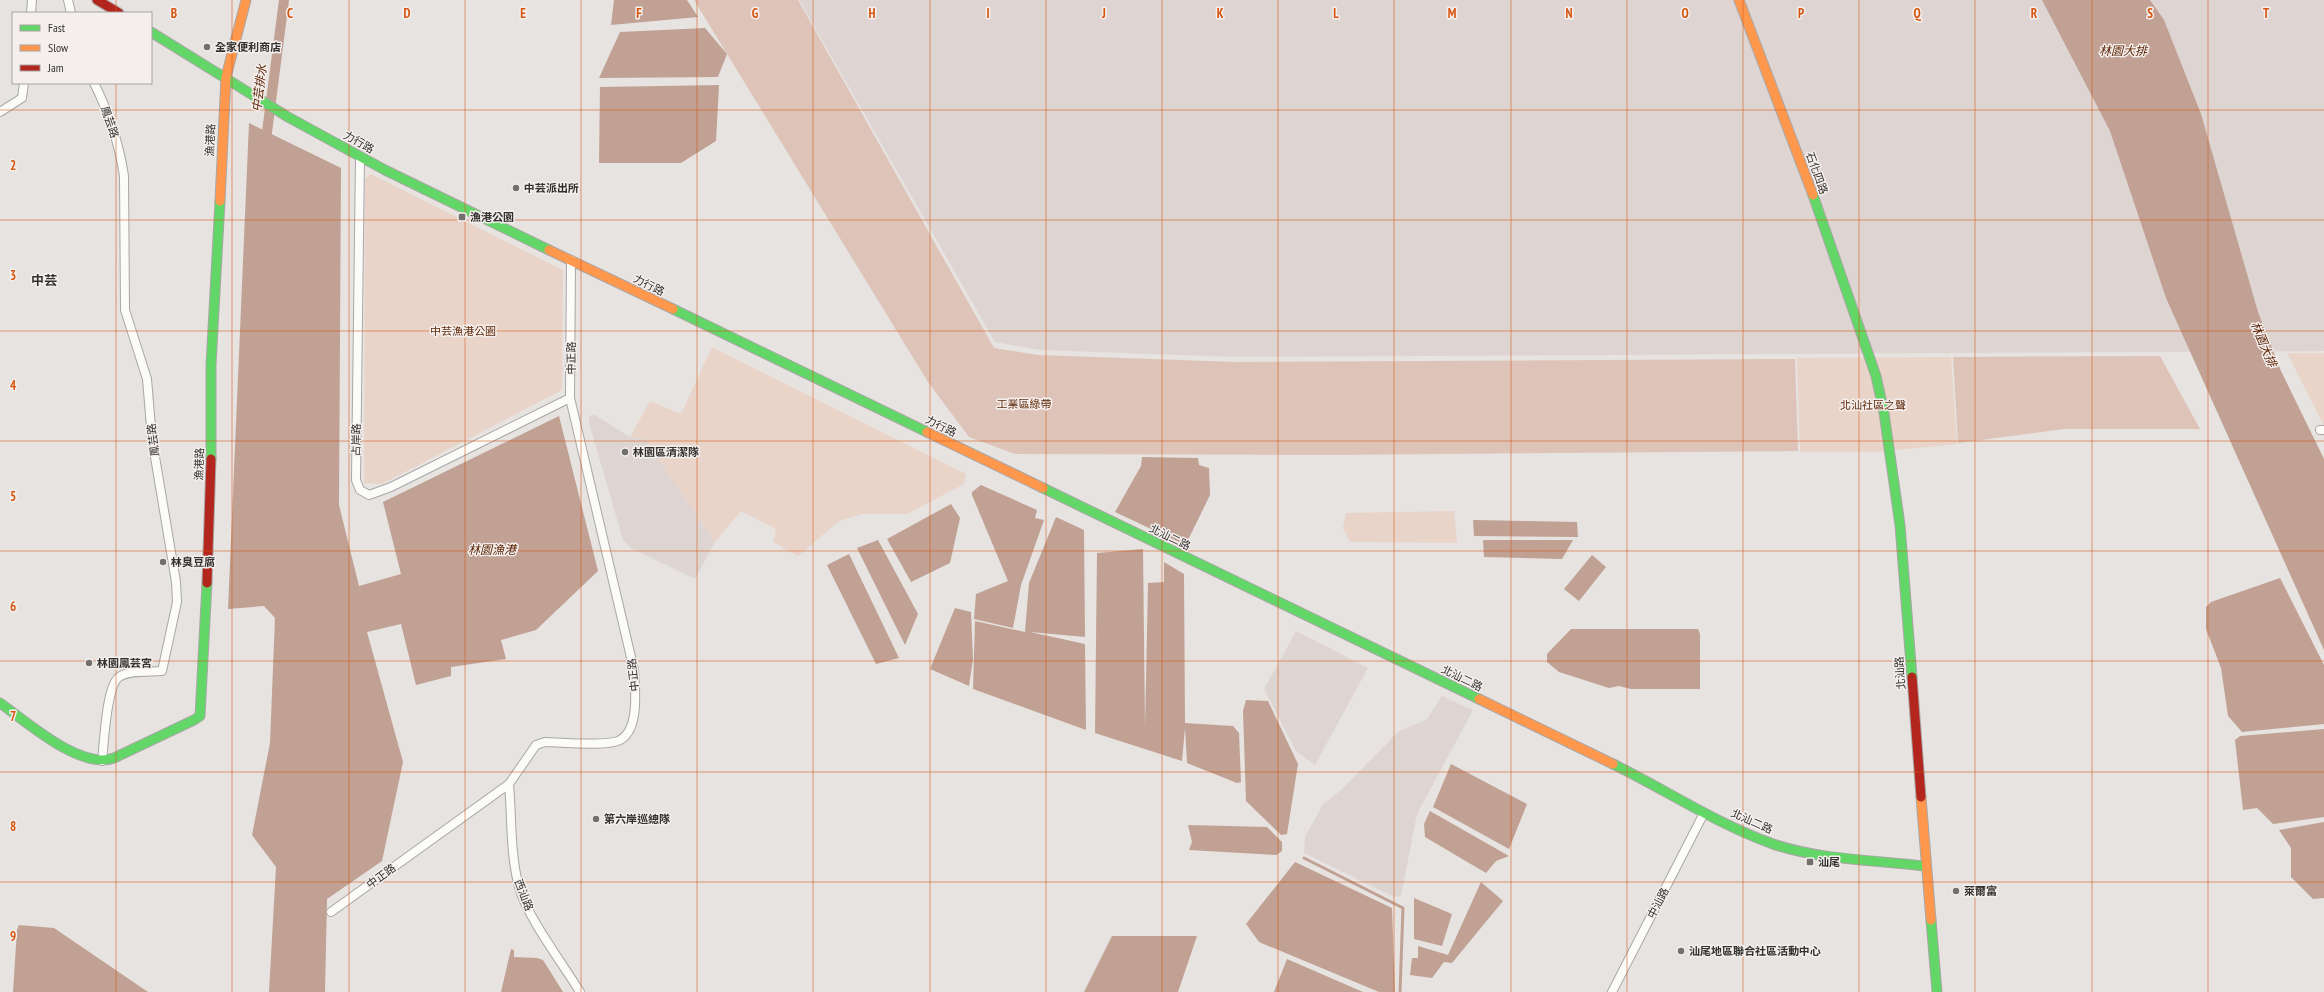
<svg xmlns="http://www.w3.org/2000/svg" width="2324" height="992" font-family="'PT Sans Narrow','Noto Sans TC',sans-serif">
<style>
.built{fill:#ded5d2}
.green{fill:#e9d4c9}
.forest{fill:#dec4b8}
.water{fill:#c0a193}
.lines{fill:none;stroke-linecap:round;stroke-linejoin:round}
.stream{stroke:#c0a193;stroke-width:3}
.canal{stroke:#c0a193;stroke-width:10}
.street-casing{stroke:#a9a7a6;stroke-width:10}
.fast-casing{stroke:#a9a7a6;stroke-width:11}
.slow-casing{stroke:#a9a7a6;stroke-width:11}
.jam-casing{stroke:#a9a7a6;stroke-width:11}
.street{stroke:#fbfbfa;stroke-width:8}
.fast{stroke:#63d668;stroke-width:9}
.slow{stroke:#ff974d;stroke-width:9}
.jam{stroke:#b3261e;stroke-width:9}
.grid{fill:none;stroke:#d65510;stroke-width:1;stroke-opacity:0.55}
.poi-dot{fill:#726f6e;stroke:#f4efed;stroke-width:1.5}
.labels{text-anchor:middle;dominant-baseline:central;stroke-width:3;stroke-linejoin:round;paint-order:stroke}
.poi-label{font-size:11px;font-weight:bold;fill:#333130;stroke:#f4efed;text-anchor:start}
.street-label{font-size:11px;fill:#333130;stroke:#f4efed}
.park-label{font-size:11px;fill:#612b0b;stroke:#f4efed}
.water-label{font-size:12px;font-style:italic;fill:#5b2404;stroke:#f4efed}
.quarter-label{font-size:13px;font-weight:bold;fill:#353230;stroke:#f4efed}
.grid-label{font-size:13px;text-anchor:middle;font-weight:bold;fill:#d65510;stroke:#f4efed;stroke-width:3;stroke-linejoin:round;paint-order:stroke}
</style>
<rect width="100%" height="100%" fill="#e6e3e1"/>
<path class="built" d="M 799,0 L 2324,0 L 2324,351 L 1236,357 L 1040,350 L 995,342 Z
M 595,415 L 630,437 L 645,439 L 715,542 L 695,579 L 631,548 L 623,540 L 589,423 L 589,416 Z
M 1296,631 L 1368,668 L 1315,765 L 1296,751 L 1264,689 Z
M 1442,696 L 1473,710 L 1417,814 L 1401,896 L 1394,897 L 1304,853 L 1305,837 L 1323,804 L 1340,791 L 1398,732 L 1427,719 Z"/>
<path class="green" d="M 371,174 L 563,270 L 562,390 L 382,484 L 364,483 L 365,179 Z
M 712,347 L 966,474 L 964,484 L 907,514 L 862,514 L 839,521 L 798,556 L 773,542 L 776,529 L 741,511 L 715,542 L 645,439 L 630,437 L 650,401 L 681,414 Z
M 2287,353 L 2324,353 L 2324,426 Z
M 1951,357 L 1957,444 L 1875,452 L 1800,452 L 1797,358 Z
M 1454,511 L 1457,543 L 1350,542 L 1343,528 L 1346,513 Z"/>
<path class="forest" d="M 694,0 L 798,0 L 994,348 L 1038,355 L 1236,362 L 1795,359 L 1798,451 L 1328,455 L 1015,454 L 969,437 L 928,382 Z
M 2160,356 L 2200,429 L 2064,429 L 1958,443 L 1953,357 Z"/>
<path class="water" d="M 614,0 L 687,0 L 698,17 L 611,25 Z
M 2042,0 L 2150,0 L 2164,20 L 2201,114 L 2258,312 L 2281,371 L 2324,459 L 2324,650 L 2166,298 L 2110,131 Z
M 705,28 L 727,54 L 718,77 L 599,78 L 620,32 Z
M 719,85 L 716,141 L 681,163 L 599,163 L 600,87 Z
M 249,123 L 341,168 L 339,505 L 359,586 L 401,574 L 383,502 L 559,416 L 598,571 L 536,630 L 501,640 L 506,659 L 451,667 L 451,676 L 416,685 L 401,624 L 367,632 L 403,762 L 382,861 L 327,899 L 325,992 L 269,992 L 276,867 L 252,835 L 270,743 L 275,618 L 264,606 L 228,609 Z
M 1142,457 L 1198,458 L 1199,465 L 1209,468 L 1210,495 L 1188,540 L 1181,543 L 1115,512 L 1141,466 Z
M 981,485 L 1037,510 L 1035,518 L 1044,520 L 1021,585 L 1013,628 L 974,619 L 976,594 L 1008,581 L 972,495 L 972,492 Z
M 951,504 L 960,518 L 950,563 L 911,582 L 887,539 Z
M 1056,517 L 1084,530 L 1085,637 L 1030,632 L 1085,644 L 1086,730 L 973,689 L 975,621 L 1025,632 L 1029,583 Z
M 1473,520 L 1577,522 L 1578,537 L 1474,536 Z
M 878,540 L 918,614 L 905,645 L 857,548 Z
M 1483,540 L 1573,540 L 1562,559 L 1484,557 Z
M 1143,549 L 1145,728 L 1148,583 L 1164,582 L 1164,562 L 1184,574 L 1185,723 L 1233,726 L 1239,733 L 1241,782 L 1237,783 L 1187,763 L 1185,728 L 1182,761 L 1095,733 L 1097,553 Z
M 849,554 L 899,658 L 876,664 L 827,565 Z
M 1592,555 L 1606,567 L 1579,601 L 1564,589 Z
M 2280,578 L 2324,665 L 2324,724 L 2242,732 L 2228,716 L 2221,668 L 2206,629 L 2206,607 L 2211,602 Z
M 955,608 L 971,612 L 973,659 L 969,686 L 930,669 Z
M 1571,629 L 1698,629 L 1700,634 L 1700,689 L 1631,689 L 1619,686 L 1609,688 L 1559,672 L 1547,662 L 1547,654 Z
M 1246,700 L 1268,701 L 1298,764 L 1287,834 L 1281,835 L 1246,801 L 1243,711 Z
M 2324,729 L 2324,817 L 2273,824 L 2257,808 L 2243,810 L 2235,740 L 2240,736 Z
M 1451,764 L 1527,804 L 1509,849 L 1433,807 Z
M 1430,811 L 1509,856 L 1496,861 L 1486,873 L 1425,837 L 1424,824 Z
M 2324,822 L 2324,898 L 2313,899 L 2291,877 L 2291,848 L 2279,830 Z
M 1188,825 L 1267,827 L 1282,842 L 1282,851 L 1276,855 L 1189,850 L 1192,842 Z
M 1295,862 L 1392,908 L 1395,992 L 1379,992 L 1259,942 L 1246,924 Z
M 1481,882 L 1503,901 L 1452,963 L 1444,962 L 1432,978 L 1410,975 L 1412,958 L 1418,958 L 1418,946 L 1448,955 Z
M 1414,898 L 1452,914 L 1442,946 L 1414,939 Z
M 19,925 L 54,928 L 148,992 L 13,992 L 17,930 Z
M 1112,936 L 1197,936 L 1178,992 L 1084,992 Z
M 511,949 L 514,950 L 514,957 L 537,958 L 543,960 L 563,992 L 501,992 Z
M 1287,959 L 1363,992 L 1274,992 Z"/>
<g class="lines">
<path class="stream" d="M 1304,858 L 1403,908 L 1400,992"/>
<path class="canal" d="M 267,132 L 284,0"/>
<defs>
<path id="street" d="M 68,0 L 71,13
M 31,13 L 32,0
M 94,83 C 109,113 119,143 124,176 L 125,310 L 147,379 L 152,439 L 176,582 L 177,602 L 162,671 C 149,672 129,670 119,677 C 106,686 104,745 102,761
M 0,112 L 22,98 L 24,83
M 360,156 L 356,480 L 360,490 L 369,495 L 391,487 L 570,398
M 2320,430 L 2324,430
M 509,784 C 512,818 510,854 519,887 C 527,917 563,964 580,992
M 331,912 L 509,784 L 536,745 L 545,742 C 561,742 608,747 620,740 C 640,729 635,689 634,670 L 570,398 L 571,260
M 1612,992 L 1704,813"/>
<path id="fast" d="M 151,32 L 288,117 L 385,170 L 549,250
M 1813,195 L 1876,376 L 1884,413 L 1900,525 L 1912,677
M 673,309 L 927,432
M 211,459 L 211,365 L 220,201
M 1043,488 L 1479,699
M 0,703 C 27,722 80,770 114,758 L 194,720 L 200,716 L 207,583
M 1613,764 C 1666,790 1717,824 1773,844 C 1820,860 1875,860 1924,866
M 1931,920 L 1937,992"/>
<path id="slow" d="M 1739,0 L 1813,195
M 220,201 L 226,77 L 246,0
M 549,250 L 673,309
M 927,432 L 1043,488
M 1479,699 L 1613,764
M 1921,797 L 1931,920"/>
<path id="jam" d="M 97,0 L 119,13
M 207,583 L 211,459
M 1912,677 L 1921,797"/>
</defs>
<use href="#street" class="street-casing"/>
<use href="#fast" class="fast-casing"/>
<use href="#slow" class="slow-casing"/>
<use href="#jam" class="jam-casing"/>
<use href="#street" class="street"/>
<use href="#fast" class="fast"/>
<use href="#slow" class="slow"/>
<use href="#jam" class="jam"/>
</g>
<path class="grid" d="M 116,0 L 116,13M 232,0 L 232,992M 349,0 L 349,992M 465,0 L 465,992M 581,0 L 581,992M 697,0 L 697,992M 813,0 L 813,992M 930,0 L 930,992M 1046,0 L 1046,992M 1162,0 L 1162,992M 1278,0 L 1278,992M 1394,0 L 1394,992M 1511,0 L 1511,992M 1627,0 L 1627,992M 1743,0 L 1743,992M 1859,0 L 1859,992M 1975,0 L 1975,992M 2092,0 L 2092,992M 2208,0 L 2208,992M 116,83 L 116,992M 0,110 L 2324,110M 0,220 L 2324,220M 0,331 L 2324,331M 0,441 L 2324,441M 0,551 L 2324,551M 0,661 L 2324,661M 0,772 L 2324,772M 0,882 L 2324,882"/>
<g class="poi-dot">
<circle cx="207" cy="47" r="4"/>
<circle cx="516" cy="188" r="4"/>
<rect x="458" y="213" width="8" height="8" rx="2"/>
<circle cx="625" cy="452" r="4"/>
<circle cx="163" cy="562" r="4"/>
<circle cx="89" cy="663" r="4"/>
<circle cx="596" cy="819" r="4"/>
<rect x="1806" y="858" width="8" height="8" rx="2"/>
<circle cx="1956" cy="891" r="4"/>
<circle cx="1681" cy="951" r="4"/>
</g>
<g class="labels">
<g class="poi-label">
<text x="215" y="47">全家便利商店</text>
<text x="524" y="188">中芸派出所</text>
<text x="470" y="217">漁港公園</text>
<text x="633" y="452">林園區清潔隊</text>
<text x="171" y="562">林臭豆腐</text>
<text x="97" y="663">林園鳳芸宮</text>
<text x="604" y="819">第六岸巡總隊</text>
<text x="1818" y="862">汕尾</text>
<text x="1964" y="891">萊爾富</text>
<text x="1689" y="951">汕尾地區聯合社區活動中心</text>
</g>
<g class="street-label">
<text transform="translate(110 122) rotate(71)">鳳芸路</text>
<text transform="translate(210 140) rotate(-87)">漁港路</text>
<text transform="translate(359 142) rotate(29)">力行路</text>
<text transform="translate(1817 173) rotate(70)">石化四路</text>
<text transform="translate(649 285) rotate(26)">力行路</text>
<text transform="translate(571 358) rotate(-90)">中正路</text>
<text transform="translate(941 426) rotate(26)">力行路</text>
<text transform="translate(153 440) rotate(-97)">鳳芸路</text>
<text transform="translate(356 440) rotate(-89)">占岸路</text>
<text transform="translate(199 464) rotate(-88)">漁港路</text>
<text transform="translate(1170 537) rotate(26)">北汕二路</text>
<text transform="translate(1900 673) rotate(-94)">北汕路</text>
<text transform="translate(633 675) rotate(-96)">中正路</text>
<text transform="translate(1462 678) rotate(26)">北汕二路</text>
<text transform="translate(1752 821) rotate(24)">北汕二路</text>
<text transform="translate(381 876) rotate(-36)">中正路</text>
<text transform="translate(524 895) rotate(69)">西汕路</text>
<text transform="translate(1658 903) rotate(-63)">中汕路</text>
</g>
<g class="park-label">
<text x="463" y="331">中芸漁港公園</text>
<text x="1024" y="404">工業區綠帶</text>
<text x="1873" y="405">北汕社區之聲</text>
</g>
<g class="water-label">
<text x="2123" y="50">林園大排</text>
<text transform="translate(259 88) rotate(-83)">中芸排水</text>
<text transform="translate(2264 344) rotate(67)">林園大排</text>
<text x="492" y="549">林園漁港</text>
</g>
<g class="quarter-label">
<text x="44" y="280">中芸</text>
</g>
</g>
<g class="grid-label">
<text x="174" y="18">B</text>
<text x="290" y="18">C</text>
<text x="407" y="18">D</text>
<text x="523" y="18">E</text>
<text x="639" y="18">F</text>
<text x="755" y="18">G</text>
<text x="872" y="18">H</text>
<text x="988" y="18">I</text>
<text x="1104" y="18">J</text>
<text x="1220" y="18">K</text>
<text x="1336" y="18">L</text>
<text x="1452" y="18">M</text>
<text x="1569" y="18">N</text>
<text x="1685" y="18">O</text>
<text x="1801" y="18">P</text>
<text x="1917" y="18">Q</text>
<text x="2034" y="18">R</text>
<text x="2150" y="18">S</text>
<text x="2266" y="18">T</text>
<text x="13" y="170">2</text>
<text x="13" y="280">3</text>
<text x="13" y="390">4</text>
<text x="13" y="501">5</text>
<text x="13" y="611">6</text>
<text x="13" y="721">7</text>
<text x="13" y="831">8</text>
<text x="13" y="941">9</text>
</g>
<rect x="12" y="12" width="140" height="72" fill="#f4efed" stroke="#a7a3a1"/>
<rect x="20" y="25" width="20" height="6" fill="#63d668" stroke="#a7a3a1"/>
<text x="48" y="32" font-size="12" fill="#333130">Fast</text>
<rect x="20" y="45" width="20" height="6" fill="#ff974d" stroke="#a7a3a1"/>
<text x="48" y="52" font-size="12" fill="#333130">Slow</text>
<rect x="20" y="65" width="20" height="6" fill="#b3261e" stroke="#a7a3a1"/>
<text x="48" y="72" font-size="12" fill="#333130">Jam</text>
</svg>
